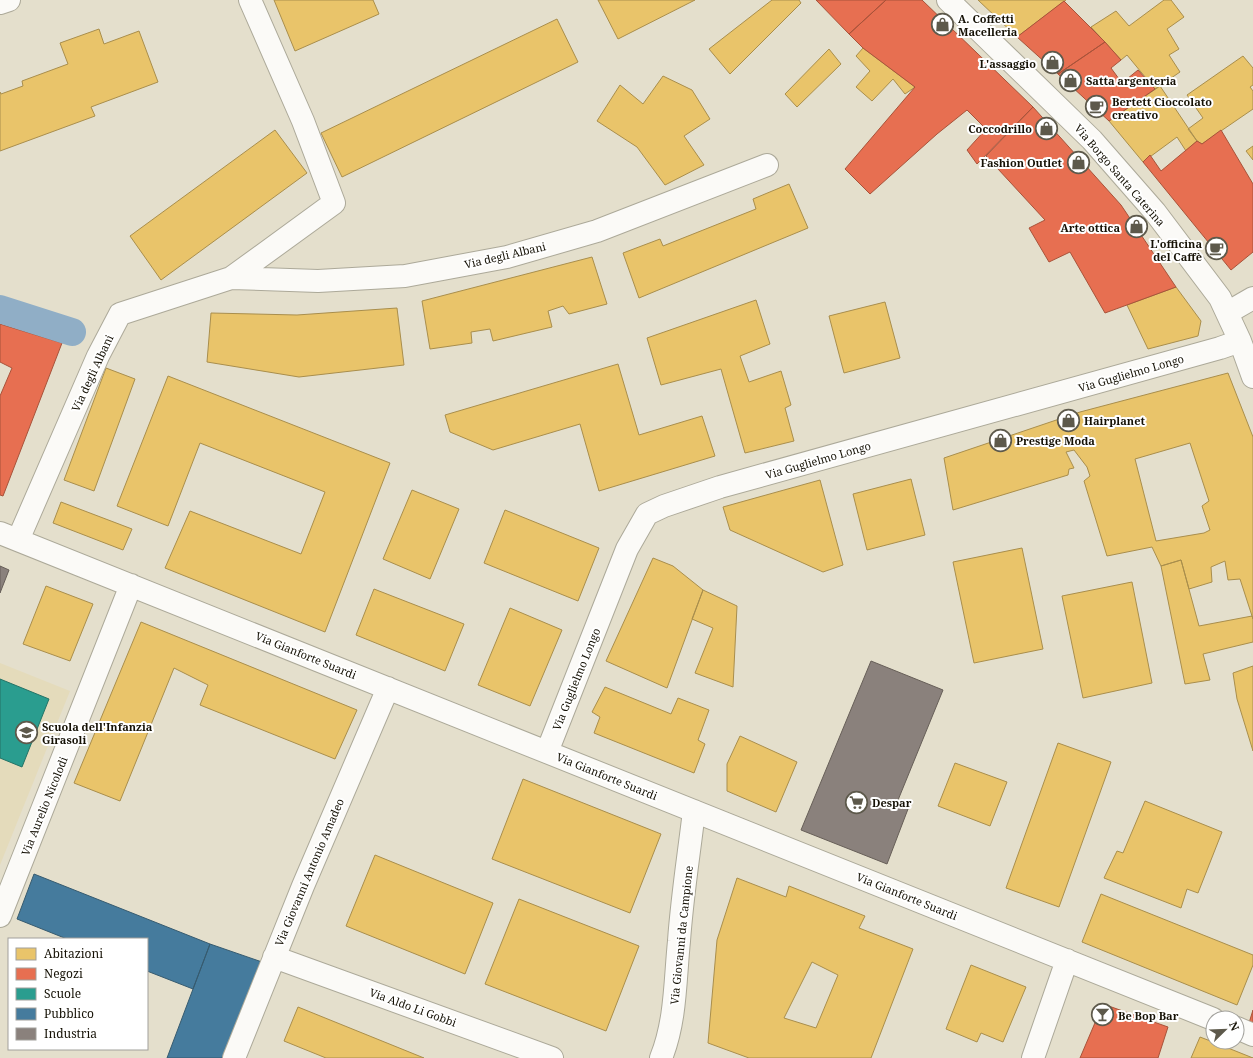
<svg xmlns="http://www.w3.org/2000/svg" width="1253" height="1058" font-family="'Noto Serif',serif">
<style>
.built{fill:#e4dbbb}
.homes{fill:#e9c46a;stroke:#a98e4c;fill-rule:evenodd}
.shops{fill:#e76f51;stroke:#a8533a}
.schools{fill:#2a9d8f;stroke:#247366}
.public{fill:#457b9d;stroke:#375b6f}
.industry{fill:#8a817c;stroke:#675f58}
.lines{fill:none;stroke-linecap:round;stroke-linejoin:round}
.canal{stroke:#90aec6;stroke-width:28}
.minor-casing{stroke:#aca999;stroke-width:24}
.minor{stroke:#fbfaf7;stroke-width:22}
.labels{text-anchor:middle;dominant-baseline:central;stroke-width:4;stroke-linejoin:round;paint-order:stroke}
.poi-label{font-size:11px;font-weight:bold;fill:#151105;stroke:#fff;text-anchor:start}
.street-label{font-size:11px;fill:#151105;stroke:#fff}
</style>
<rect width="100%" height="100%" fill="#e4dfcc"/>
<path class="built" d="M 0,663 L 70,691 L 0,865 Z"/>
<path class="homes" d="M 274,0 L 373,0 L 379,14 L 295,51 Z
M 598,0 L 695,0 L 618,39 Z
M 772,0 L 799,0 L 801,3 L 730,74 L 709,49 Z
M 978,0 L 1066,0 L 1017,37 Z
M 1164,0 L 1171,0 L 1184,17 L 1167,29 L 1179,49 L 1169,55 L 1180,72 L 1155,89 L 1127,55 L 1121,60 L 1091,27 L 1116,11 L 1129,26 Z
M 557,19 L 578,62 L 342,177 L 321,133 Z
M 99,29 L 104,44 L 139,31 L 158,82 L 91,107 L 95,116 L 0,151 L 0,92 L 1,94 L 23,86 L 22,81 L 68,64 L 60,43 Z
M 863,48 L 915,87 L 905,94 L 893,79 L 872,101 L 856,87 L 870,71 L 856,56 Z
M 829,49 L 841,64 L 797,107 L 785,94 Z
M 1243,56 L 1253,68 L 1253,85 L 1250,87 L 1253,91 L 1253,109 L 1202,144 L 1197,141 L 1188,129 L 1203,118 L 1187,95 Z
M 663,76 L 692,90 L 710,119 L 684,136 L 704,165 L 665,185 L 637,147 L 597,121 L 620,85 L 643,104 Z
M 1160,86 L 1197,141 L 1186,151 L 1177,137 L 1143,162 L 1109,121 Z
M 275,130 L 307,173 L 161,280 L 130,236 Z
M 1253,146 L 1253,160 L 1246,151 Z
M 789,184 L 808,228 L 639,298 L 623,253 L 660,239 L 663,246 L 756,209 L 753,199 Z
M 592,257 L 607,304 L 569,314 L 563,306 L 548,311 L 552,327 L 493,341 L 490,329 L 471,332 L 472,343 L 430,349 L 422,301 Z
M 1176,287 L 1201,321 L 1198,336 L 1148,349 L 1127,305 Z
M 756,300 L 770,344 L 740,356 L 749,382 L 781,371 L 791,405 L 785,408 L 794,441 L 745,453 L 721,369 L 661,385 L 647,338 Z
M 885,302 L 900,358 L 844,373 L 829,316 Z
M 397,308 L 404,365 L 299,377 L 207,362 L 211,313 L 297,315 Z
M 618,364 L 639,435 L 702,416 L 715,456 L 599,491 L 580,424 L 493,450 L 450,432 L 445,415 Z
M 106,368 L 135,379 L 94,491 L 64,480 Z
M 1228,373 L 1253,437 L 1253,619 L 1240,579 L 1228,580 L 1225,561 L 1211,567 L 1212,582 L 1189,589 L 1181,560 L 1161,566 L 1152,547 L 1107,556 L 1084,481 L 1090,476 L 1087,467 L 1074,450 L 1066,452 L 1074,468 L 1069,469 L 1068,475 L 953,510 L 944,458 L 1080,412 ZM 1190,443 L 1209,501 L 1202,506 L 1210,530 L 1204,533 L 1156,541 L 1135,459 Z
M 168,376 L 390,463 L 325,632 L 165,568 L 190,511 L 301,554 L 325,492 L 200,443 L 168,526 L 117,506 Z
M 911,479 L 925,535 L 867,550 L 853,494 Z
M 820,480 L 843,565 L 823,572 L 730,530 L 723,507 Z
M 412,490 L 459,509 L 430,579 L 383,559 Z
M 61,502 L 132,529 L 123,550 L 53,523 Z
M 505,510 L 599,548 L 578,601 L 484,563 Z
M 1022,548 L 1043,649 L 974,663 L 953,562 Z
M 653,558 L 673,566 L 703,590 L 667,688 L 606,661 Z
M 1181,560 L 1199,626 L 1252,616 L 1253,619 L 1253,642 L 1203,654 L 1210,680 L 1185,684 L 1161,566 Z
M 1132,582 L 1152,683 L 1083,698 L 1062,596 Z
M 46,586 L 93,604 L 70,661 L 23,644 Z
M 374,589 L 464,624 L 445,671 L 356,635 Z
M 703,590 L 737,606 L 733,687 L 695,673 L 713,628 L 692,619 Z
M 510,608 L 562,630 L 530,706 L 478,685 Z
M 141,622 L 357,710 L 335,759 L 200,705 L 208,685 L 174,668 L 120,801 L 74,783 Z
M 1253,666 L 1253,751 L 1237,699 L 1233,673 Z
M 605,687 L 671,714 L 678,698 L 709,710 L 698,740 L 705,744 L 694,773 L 594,733 L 600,717 L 592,712 Z
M 740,736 L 797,762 L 776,812 L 727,791 L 727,764 Z
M 1058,743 L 1111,762 L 1059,907 L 1006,888 Z
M 955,763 L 1007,782 L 990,826 L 938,806 Z
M 523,779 L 661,834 L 630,913 L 492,859 Z
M 1145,801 L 1222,832 L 1198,893 L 1187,889 L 1181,908 L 1104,878 L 1117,851 L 1123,853 Z
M 375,855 L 493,903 L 465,974 L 346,926 Z
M 737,878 L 786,897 L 789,886 L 865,916 L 859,928 L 913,949 L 871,1058 L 749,1058 L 708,1043 L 717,940 ZM 812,962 L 838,975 L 816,1028 L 784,1018 Z
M 1101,894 L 1253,955 L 1253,965 L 1237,1005 L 1082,942 Z
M 519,899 L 639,946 L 606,1031 L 485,984 Z
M 971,965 L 1026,987 L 1003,1042 L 981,1033 L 977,1042 L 946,1029 Z
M 298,1007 L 424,1058 L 326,1058 L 284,1041 Z
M 1200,1037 L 1213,1042 L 1253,1058 L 1191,1058 Z"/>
<path class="shops" d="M 816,0 L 886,0 L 849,34 Z
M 886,0 L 922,0 L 1033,107 L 977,164 L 967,150 L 986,129 L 967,110 L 937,134 L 870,194 L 845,169 L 915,87 L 863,48 L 849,34 Z
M 1064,1 L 1105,42 L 1058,74 L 1017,37 Z
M 1105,42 L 1121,60 L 1111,68 L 1122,83 L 1138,70 L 1155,89 L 1109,121 L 1058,74 Z
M 1033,107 L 1121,205 L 1176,287 L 1105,313 L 1070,252 L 1049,262 L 1029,228 L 1045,220 L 986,156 Z
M 1221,130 L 1253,184 L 1253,252 L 1231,270 L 1143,162 L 1150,155 L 1161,171 L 1197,141 L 1202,144 Z
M 0,324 L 62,343 L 3,496 L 0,495 L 0,396 L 12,368 L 0,362 Z
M 1103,1004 L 1168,1027 L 1158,1058 L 1080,1058 Z
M 1253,1010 L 1253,1025 L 1249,1023 Z"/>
<path class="schools" d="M 0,679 L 49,699 L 22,767 L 0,758 Z"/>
<path class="public" d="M 34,874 L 210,944 L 193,989 L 147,971 L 147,939 L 67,939 L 17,919 Z
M 210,944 L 262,962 L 224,1058 L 167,1058 Z"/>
<path class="industry" d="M 0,566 L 9,570 L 0,593 Z
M 871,661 L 943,690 L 896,805 L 908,809 L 887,864 L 801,830 Z"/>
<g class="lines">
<path class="canal" d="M 0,309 L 72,332"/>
<defs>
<path id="minor" d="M 948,0 L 1092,140 L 1155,212 L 1220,298 L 1240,341 L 1253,377
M 0,3 L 9,0
M 231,278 L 334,203 L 303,121 L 250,0
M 1227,313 L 1253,298
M 0,533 L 1213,1019
M 18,540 L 98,356 L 120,314 L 231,278 L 318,281 L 405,276 L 507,257 L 597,231 L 767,165
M 547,752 L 627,549 L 647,514 L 664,506 L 720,487 L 1220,348 L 1240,341
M 0,916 L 131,585
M 274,957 L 552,1058
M 1237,1028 L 1253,1035
M 234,1058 L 303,886 L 388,688
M 661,1058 C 676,1021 675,980 679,941 C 682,897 689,854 694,811
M 1033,1058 L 1067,960"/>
</defs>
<use href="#minor" class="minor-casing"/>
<use href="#minor" class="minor"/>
</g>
<defs>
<symbol id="shop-ring" viewBox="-11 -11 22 22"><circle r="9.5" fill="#fff" stroke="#5d594b" stroke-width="1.5"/><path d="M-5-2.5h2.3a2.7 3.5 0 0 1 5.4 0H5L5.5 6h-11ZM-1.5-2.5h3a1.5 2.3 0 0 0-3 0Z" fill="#5d594b"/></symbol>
<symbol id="cafe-ring" viewBox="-11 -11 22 22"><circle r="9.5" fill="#fff" stroke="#5d594b" stroke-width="1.5"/><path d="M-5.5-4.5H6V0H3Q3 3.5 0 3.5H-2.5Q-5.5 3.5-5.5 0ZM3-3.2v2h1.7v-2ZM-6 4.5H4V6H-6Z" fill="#5d594b"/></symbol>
<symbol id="school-ring" viewBox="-11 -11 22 22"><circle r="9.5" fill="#fff" stroke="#5d594b" stroke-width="1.5"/><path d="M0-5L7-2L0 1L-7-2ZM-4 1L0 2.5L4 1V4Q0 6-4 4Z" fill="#5d594b"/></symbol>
<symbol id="supermarket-ring" viewBox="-11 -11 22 22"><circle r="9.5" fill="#fff" stroke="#5d594b" stroke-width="1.5"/><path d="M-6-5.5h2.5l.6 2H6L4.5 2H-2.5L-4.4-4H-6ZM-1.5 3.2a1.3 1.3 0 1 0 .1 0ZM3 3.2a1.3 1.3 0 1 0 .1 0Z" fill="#5d594b"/></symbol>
<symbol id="bar-ring" viewBox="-11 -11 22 22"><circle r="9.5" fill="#fff" stroke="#5d594b" stroke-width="1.5"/><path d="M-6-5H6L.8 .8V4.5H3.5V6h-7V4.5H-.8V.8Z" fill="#5d594b"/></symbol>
</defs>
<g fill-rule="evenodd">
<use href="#shop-ring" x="930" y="12" width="25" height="25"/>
<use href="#shop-ring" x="1040" y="50" width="25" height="25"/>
<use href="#shop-ring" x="1058" y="68" width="25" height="25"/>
<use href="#cafe-ring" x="1084" y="94" width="25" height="25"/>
<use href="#shop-ring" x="1034" y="116" width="25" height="25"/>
<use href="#shop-ring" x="1066" y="150" width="25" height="25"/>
<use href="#shop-ring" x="1124" y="214" width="25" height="25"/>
<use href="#cafe-ring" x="1204" y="236" width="25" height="25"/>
<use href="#shop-ring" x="1056" y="408" width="25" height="25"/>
<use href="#shop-ring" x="988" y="428" width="25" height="25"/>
<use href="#school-ring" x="14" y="720" width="25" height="25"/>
<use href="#supermarket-ring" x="844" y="790" width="25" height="25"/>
<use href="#bar-ring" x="1090" y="1002" width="25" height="25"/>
</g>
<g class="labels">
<g class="poi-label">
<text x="958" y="18">A. Coffetti<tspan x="958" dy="13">Macelleria</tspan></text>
<text x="1036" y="63" text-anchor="end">L'assaggio</text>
<text x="1086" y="80">Satta argenteria</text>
<text x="1112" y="101">Bertett Cioccolato<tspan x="1112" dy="13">creativo</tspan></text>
<text x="1032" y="128" text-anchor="end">Coccodrillo</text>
<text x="1062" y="162" text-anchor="end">Fashion Outlet</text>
<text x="1120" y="227" text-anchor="end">Arte ottica</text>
<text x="1202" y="243" text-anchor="end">L'officina<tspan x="1202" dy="13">del Caffè</tspan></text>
<text x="1084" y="420">Hairplanet</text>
<text x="1016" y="440">Prestige Moda</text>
<text x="42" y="726">Scuola dell'Infanzia<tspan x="42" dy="13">Girasoli</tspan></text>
<text x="872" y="802">Despar</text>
<text x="1118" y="1015">Be Bop Bar</text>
</g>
<g class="street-label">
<text transform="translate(1120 175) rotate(49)">Via Borgo Santa Caterina</text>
<text transform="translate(505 255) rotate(-13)">Via degli Albani</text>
<text transform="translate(92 373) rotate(-65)">Via degli Albani</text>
<text transform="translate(1131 373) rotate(-16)">Via Guglielmo Longo</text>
<text transform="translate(818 460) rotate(-16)">Via Guglielmo Longo</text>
<text transform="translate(306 655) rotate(22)">Via Gianforte Suardi</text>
<text transform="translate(576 679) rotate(-68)">Via Guglielmo Longo</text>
<text transform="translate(607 776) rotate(22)">Via Gianforte Suardi</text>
<text transform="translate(44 806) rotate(-68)">Via Aurelio Nicolodi</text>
<text transform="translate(309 872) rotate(-67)">Via Giovanni Antonio Amadeo</text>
<text transform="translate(907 896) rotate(22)">Via Gianforte Suardi</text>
<text transform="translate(681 935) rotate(-84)">Via Giovanni da Campione</text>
<text transform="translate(413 1007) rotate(20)">Via Aldo Li Gobbi</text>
</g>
</g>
<rect x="8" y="938" width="140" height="112" fill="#ffffff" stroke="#a1a09b"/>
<rect x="16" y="948" width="20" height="12" fill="#e9c46a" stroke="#a1a09b"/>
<text x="44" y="958" font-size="12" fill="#151105">Abitazioni</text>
<rect x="16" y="968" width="20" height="12" fill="#e76f51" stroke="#a1a09b"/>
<text x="44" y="978" font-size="12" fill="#151105">Negozi</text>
<rect x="16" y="988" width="20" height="12" fill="#2a9d8f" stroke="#a1a09b"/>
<text x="44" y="998" font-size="12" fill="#151105">Scuole</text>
<rect x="16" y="1008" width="20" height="12" fill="#457b9d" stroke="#a1a09b"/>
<text x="44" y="1018" font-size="12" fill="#151105">Pubblico</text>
<rect x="16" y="1028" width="20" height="12" fill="#8a817c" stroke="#a1a09b"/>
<text x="44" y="1038" font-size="12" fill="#151105">Industria</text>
<g transform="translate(1225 1030) rotate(67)"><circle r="19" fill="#ffffff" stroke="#a1a09b"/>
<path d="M0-3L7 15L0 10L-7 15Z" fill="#5d594b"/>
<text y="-6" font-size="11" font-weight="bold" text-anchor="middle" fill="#151105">N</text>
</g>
</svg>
